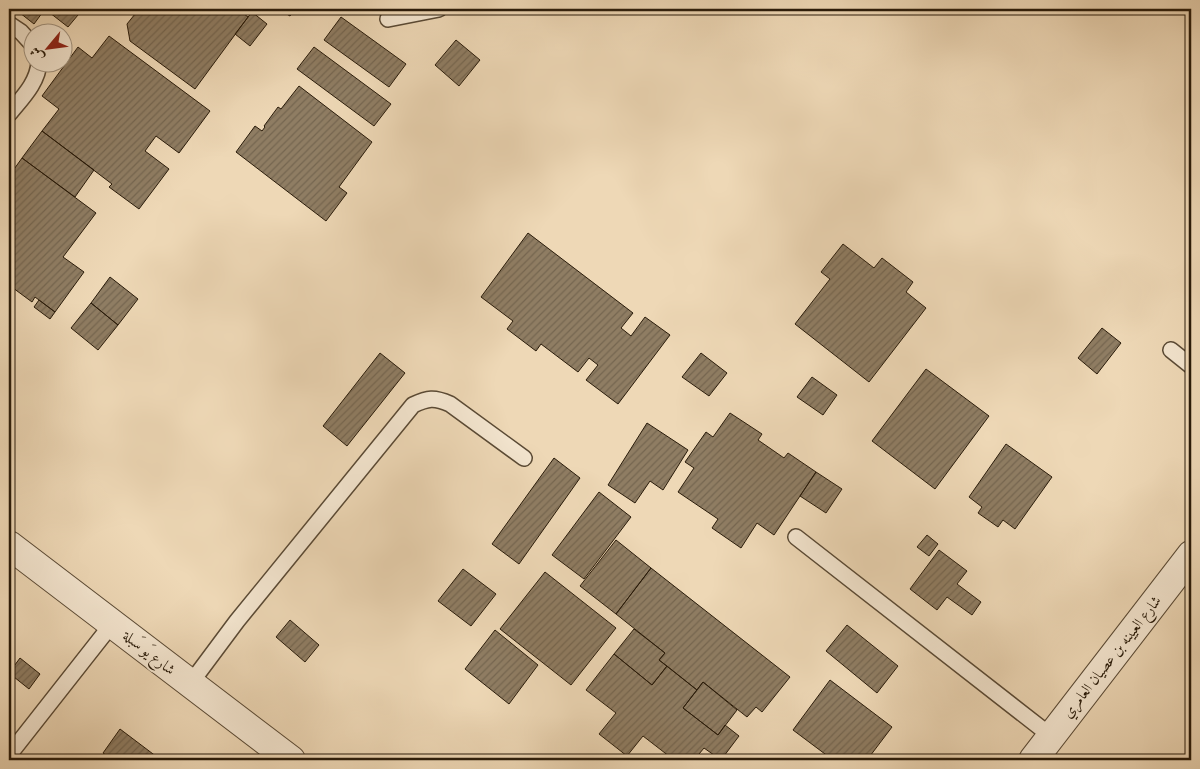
<svg xmlns="http://www.w3.org/2000/svg" width="1200" height="769" font-family="'IM FELL DW Pica',Amiri,serif">
<style>
.building{fill:url(#building-hatch);stroke:#291b0a}
.lines{fill:none;stroke-linecap:round;stroke-linejoin:round}
.service-casing{stroke:#5a4a35;stroke-width:18}
.minor-casing{stroke:#5a4a35;stroke-width:30}
.service{stroke:#f4e6d0;stroke-width:15}
.minor{stroke:#f4e6d0;stroke-width:28}
.labels{text-anchor:middle;dominant-baseline:central;stroke-width:4;stroke-linejoin:round;paint-order:stroke}
.street-label{font-size:15px;fill:#291b0a;stroke:#f4e6d0}
</style>
<defs>
<pattern id="building-hatch" width="6" height="6" patternUnits="userSpaceOnUse" patternTransform="scale(1.25)"><rect width="6" height="6" fill="#8f7d63"/><path d="M-1 1l2-2M0 6l6-6M5 7l2-2" fill="none" stroke="#756650"/></pattern>
</defs>
<rect width="100%" height="100%" fill="#eed8b6"/>
<filter id="stains"><feTurbulence type="fractalNoise" baseFrequency=".004" numOctaves="4"/><feColorMatrix values="0 0 0 0 .2 0 0 0 0 .09 0 0 0 0 .02 0 0 0 .5 -.17"/></filter>
<radialGradient id="worn" r=".72"><stop offset=".6" stop-color="#630" stop-opacity="0"/><stop offset="1" stop-color="#630" stop-opacity=".3"/></radialGradient>
<path class="building" d="M 15,9 L 83,9 L 68,27 L 45,9 L 34,24 Z
M 139,9 L 238,9 L 248,17 L 195,89 L 130,41 L 127,24 Z
M 278,9 L 295,9 L 290,16 Z
M 252,12 L 267,24 L 250,46 L 235,34 Z
M 341,17 L 406,64 L 389,87 L 324,40 Z
M 109,36 L 210,111 L 179,153 L 156,136 L 145,151 L 169,169 L 139,209 L 109,187 L 112,184 L 42,131 L 59,109 L 42,96 L 78,47 L 92,58 Z
M 456,40 L 480,60 L 459,86 L 435,65 Z
M 314,47 L 391,104 L 374,126 L 297,69 Z
M 299,86 L 372,142 L 339,187 L 347,193 L 326,221 L 236,152 L 255,126 L 262,131 L 265,127 L 264,126 L 278,107 L 281,109 Z
M 42,131 L 94,170 L 75,197 L 22,158 Z
M 22,158 L 96,213 L 63,257 L 84,272 L 55,312 L 35,297 L 32,302 L 9,285 L 9,170 L 12,172 Z
M 528,233 L 633,313 L 621,328 L 631,336 L 645,317 L 670,335 L 618,404 L 586,380 L 598,365 L 589,358 L 578,372 L 541,344 L 536,351 L 507,329 L 513,321 L 481,297 Z
M 843,244 L 874,268 L 882,258 L 913,282 L 906,292 L 926,308 L 869,382 L 795,324 L 830,279 L 821,272 Z
M 110,277 L 138,299 L 118,325 L 91,303 Z
M 39,300 L 55,312 L 50,319 L 34,307 Z
M 91,303 L 118,325 L 98,350 L 71,328 Z
M 1102,328 L 1121,343 L 1097,374 L 1078,358 Z
M 380,353 L 405,373 L 347,446 L 323,426 Z
M 701,353 L 727,373 L 709,396 L 682,377 Z
M 926,369 L 989,416 L 935,489 L 872,441 Z
M 812,377 L 837,395 L 823,415 L 797,397 Z
M 730,413 L 762,434 L 758,440 L 784,458 L 788,453 L 816,472 L 774,535 L 757,523 L 741,548 L 712,528 L 718,519 L 678,492 L 694,468 L 685,462 L 706,432 L 713,437 Z
M 647,423 L 688,450 L 663,490 L 650,481 L 635,503 L 608,485 Z
M 1006,444 L 1052,477 L 1015,529 L 1003,520 L 998,527 L 978,513 L 982,507 L 969,497 Z
M 554,458 L 580,478 L 519,564 L 492,544 Z
M 816,472 L 842,489 L 826,513 L 800,496 Z
M 599,492 L 631,517 L 584,579 L 552,555 Z
M 927,535 L 938,544 L 929,556 L 917,547 Z
M 616,540 L 651,568 L 616,614 L 580,586 Z
M 939,550 L 967,571 L 957,584 L 981,602 L 972,615 L 947,597 L 937,610 L 910,589 Z
M 651,568 L 790,677 L 762,712 L 756,707 L 747,717 L 703,682 L 697,690 L 659,660 L 665,653 L 616,614 Z
M 463,569 L 496,594 L 471,626 L 438,601 Z
M 545,572 L 616,628 L 571,685 L 500,629 Z
M 290,620 L 319,645 L 305,662 L 276,637 Z
M 847,625 L 898,666 L 877,693 L 826,651 Z
M 634,629 L 665,653 L 659,660 L 667,666 L 652,685 L 614,654 Z
M 495,630 L 538,665 L 509,704 L 465,669 Z
M 614,654 L 652,685 L 667,666 L 697,690 L 683,708 L 718,735 L 725,725 L 739,736 L 721,760 L 704,748 L 694,760 L 674,760 L 643,736 L 627,756 L 599,734 L 616,713 L 586,690 Z
M 20,658 L 40,674 L 29,689 L 9,673 Z
M 830,680 L 892,727 L 867,760 L 833,760 L 793,730 Z
M 703,682 L 737,710 L 718,735 L 683,708 Z
M 120,729 L 161,760 L 113,760 L 103,753 Z"/>
<g class="lines">
<defs>
<path id="service" d="M 388,19 L 439,9
M 9,24 L 21,32 L 32,44
M 9,114 C 21,99 38,83 39,62
M 1171,350 L 1191,366
M 796,537 L 1051,736
M 190,684 L 237,621 L 413,405 C 428,398 434,397 450,404 L 524,458
M 9,755 L 112,624"/>
<path id="minor" d="M 9,545 L 291,760
M 1033,760 L 1191,555"/>
</defs>
<use href="#service" class="service-casing"/>
<use href="#minor" class="minor-casing"/>
<use href="#service" class="service"/>
<use href="#minor" class="minor"/>
</g>
<g class="labels">
<g class="street-label">
<text transform="translate(149 653) rotate(38)">شارع يَو سَبلة</text>
<text transform="translate(1112 657) rotate(-52)">شارع العيينه بن عصيان العامري</text>
</g>
</g>
<rect width="1200" height="769" fill="none" stroke="#eed8b6" stroke-width="30"/>
<rect x="10" y="10" width="1180" height="749" fill="none" stroke="#291b0a" stroke-width="2.5"/>
<rect x="15" y="15" width="1170" height="739" fill="none" stroke="#291b0a"/>
<g transform="translate(48 48) rotate(241)"><circle r="24" fill="#f4e6d0" stroke="#a39581"/>
<path d="M0-4L9 19L0 12L-9 19Z" fill="#8f2418"/>
<text y="-8" font-size="14" font-weight="bold" text-anchor="middle" fill="#291b0a">ش</text>
</g>
<rect width="100%" height="100%" filter="url(#stains)"/>
<rect width="100%" height="100%" fill="url(#worn)"/>
</svg>
